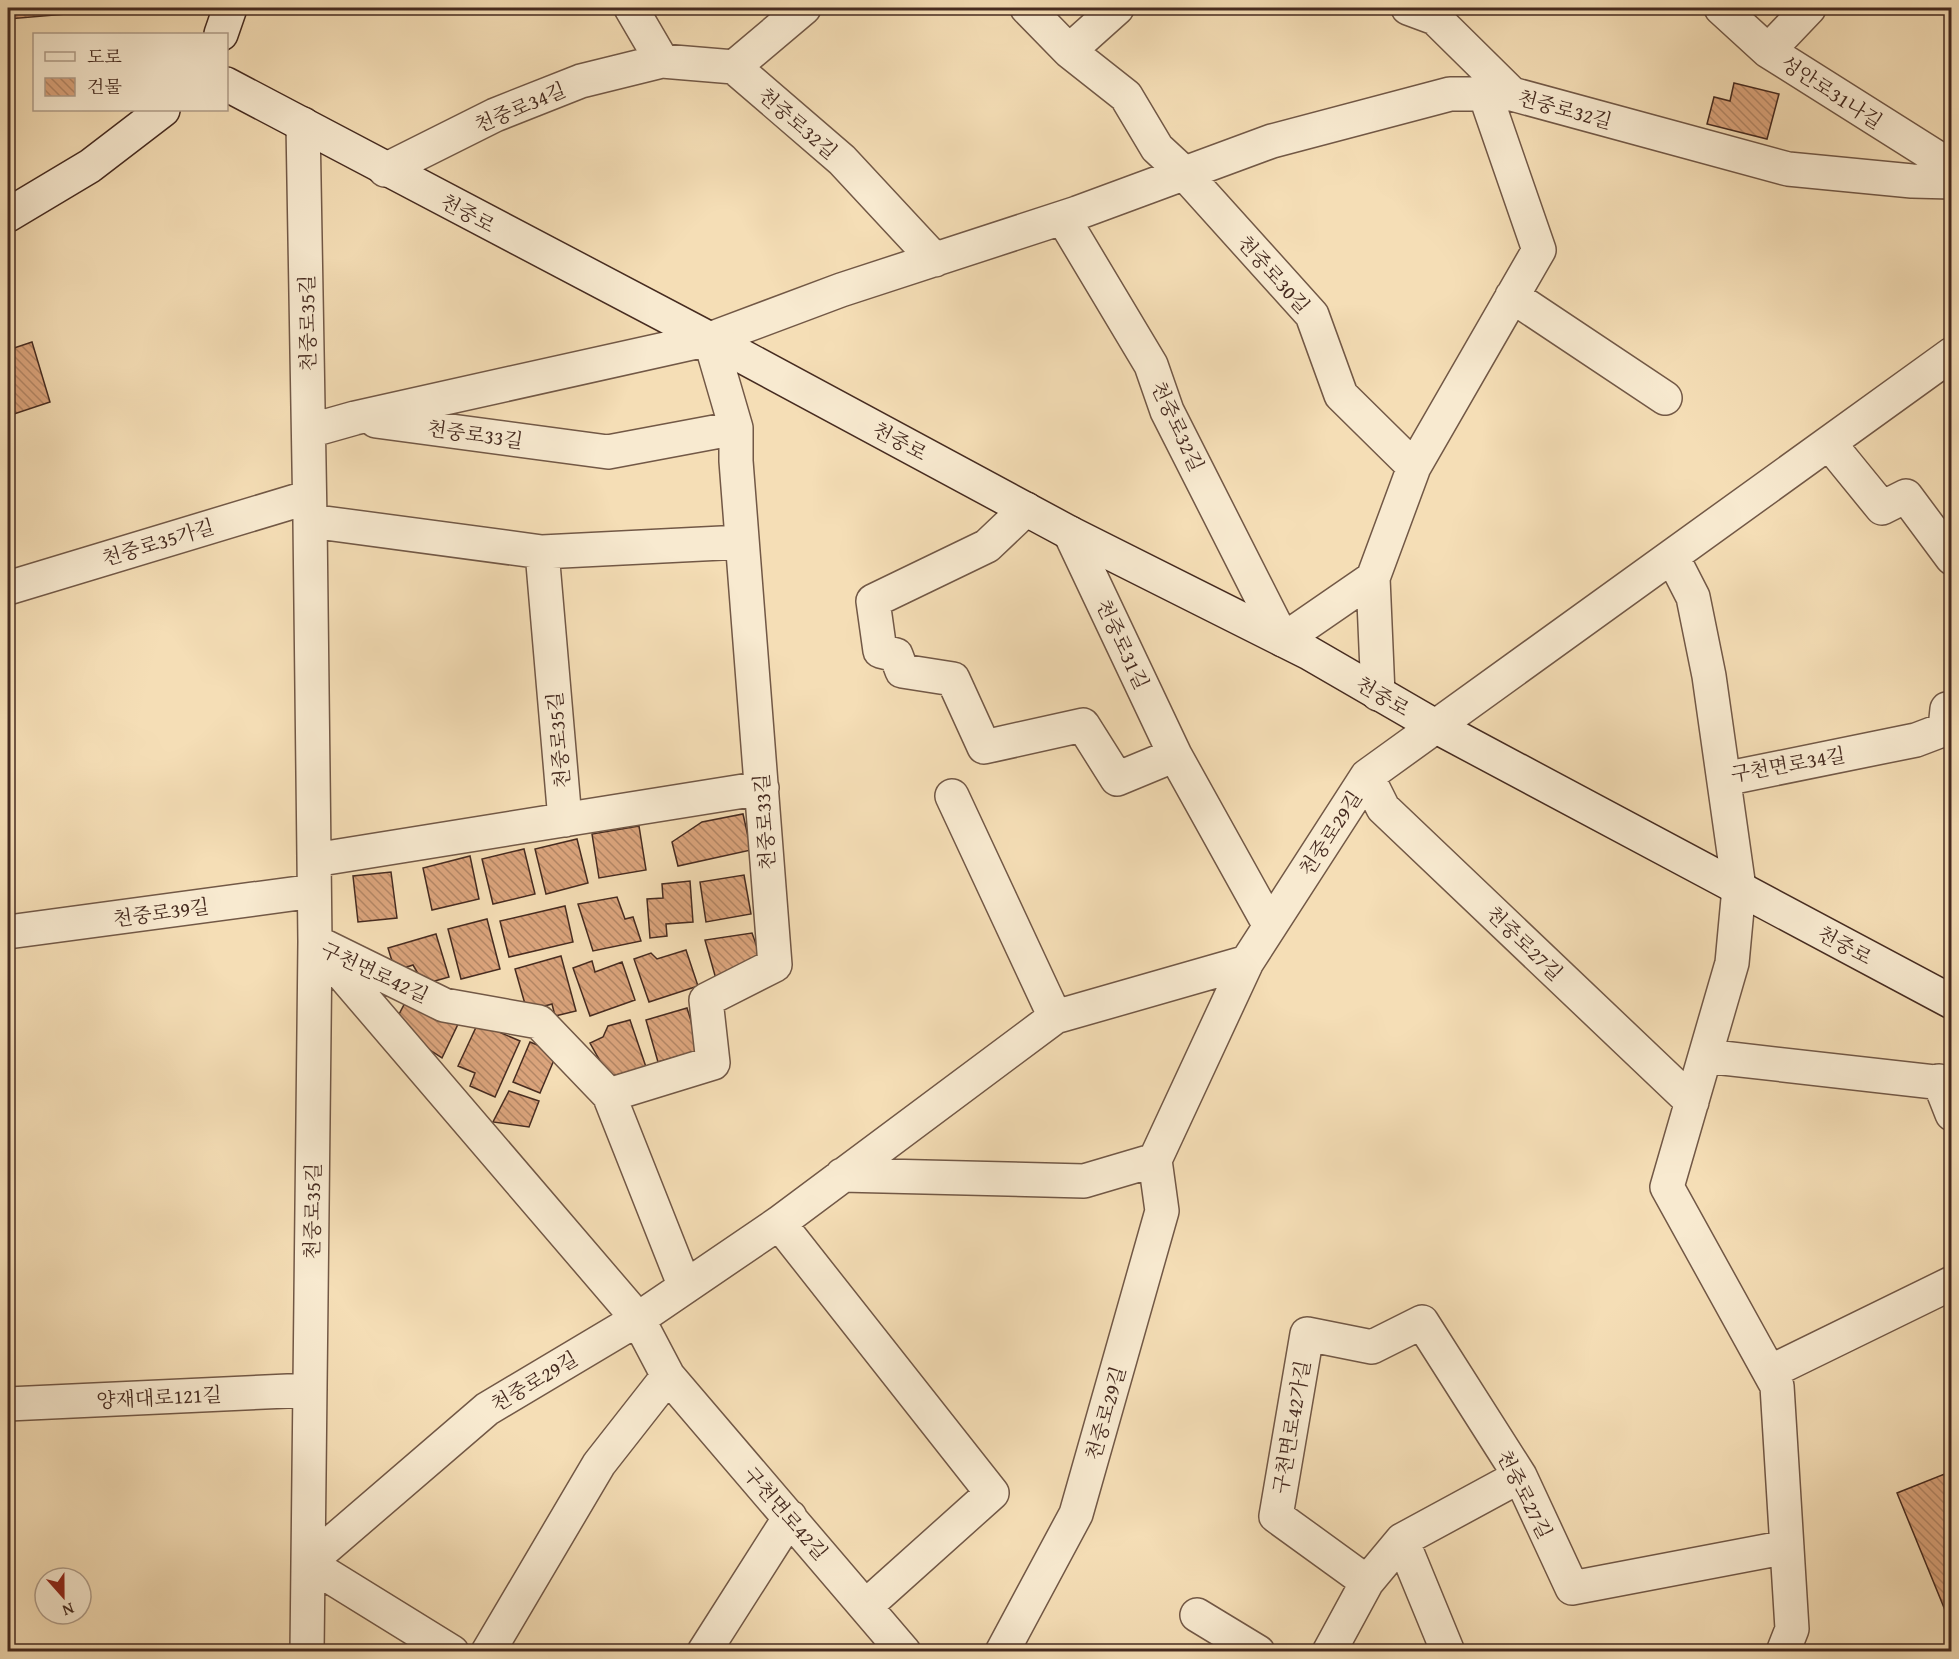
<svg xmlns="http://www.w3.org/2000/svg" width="1959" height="1659" font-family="'Gentium Book Plus','Noto Serif KR',serif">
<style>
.building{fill:url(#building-back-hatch);stroke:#462b20;stroke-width:1.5}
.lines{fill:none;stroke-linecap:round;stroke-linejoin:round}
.street-casing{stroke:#725846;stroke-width:36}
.secondary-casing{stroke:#462b20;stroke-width:36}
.street{stroke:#f8ead0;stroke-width:33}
.secondary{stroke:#f8ead0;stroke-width:33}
.labels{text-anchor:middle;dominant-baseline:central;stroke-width:4.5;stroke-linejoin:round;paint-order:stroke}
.street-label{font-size:20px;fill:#462b20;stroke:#f8ead0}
</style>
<defs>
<pattern id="building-back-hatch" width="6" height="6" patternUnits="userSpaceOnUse" patternTransform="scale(1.5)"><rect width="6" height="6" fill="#dca57d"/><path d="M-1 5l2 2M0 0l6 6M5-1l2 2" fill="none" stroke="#b48766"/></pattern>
</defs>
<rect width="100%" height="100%" fill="#f5deb6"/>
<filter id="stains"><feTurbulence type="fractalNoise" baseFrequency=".00333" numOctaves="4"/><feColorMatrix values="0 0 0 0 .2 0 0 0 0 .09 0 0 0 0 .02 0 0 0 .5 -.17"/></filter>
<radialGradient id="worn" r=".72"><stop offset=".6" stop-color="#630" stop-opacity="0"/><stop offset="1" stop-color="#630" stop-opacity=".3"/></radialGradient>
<path class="building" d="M 8,8 L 113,8 L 113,10 L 8,19 Z
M 1734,83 L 1779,94 L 1767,139 L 1707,124 L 1714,97 L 1730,101 Z
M 32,342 L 50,402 L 8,416 L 8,350 Z
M 743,814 L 751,850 L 678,866 L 672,842 L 702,822 Z
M 639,826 L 646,870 L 599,878 L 592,834 Z
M 577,839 L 588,883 L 546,894 L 535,849 Z
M 524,849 L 535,894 L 493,904 L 482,859 Z
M 470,856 L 479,899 L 432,910 L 423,868 Z
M 391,872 L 397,918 L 358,922 L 353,876 Z
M 744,875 L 751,914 L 706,922 L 700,882 Z
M 690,881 L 693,922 L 666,924 L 667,936 L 650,938 L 647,899 L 663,898 L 662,884 Z
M 617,897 L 625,919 L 633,917 L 641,941 L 593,951 L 578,904 Z
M 565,906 L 573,942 L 509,957 L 500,921 Z
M 487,919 L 500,969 L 461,979 L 448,929 Z
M 752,933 L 762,961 L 716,979 L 705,940 Z
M 436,934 L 449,977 L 424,984 L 413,965 L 395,971 L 388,948 Z
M 686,950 L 698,986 L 649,1002 L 634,959 L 651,953 L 657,959 Z
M 561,956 L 576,1011 L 555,1016 L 552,1004 L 527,1011 L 515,969 Z
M 592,961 L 595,972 L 622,962 L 635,1000 L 590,1016 L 573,968 Z
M 408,997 L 459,1022 L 442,1058 L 411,1038 L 396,1020 Z
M 687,1008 L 700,1050 L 658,1062 L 646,1020 Z
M 630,1020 L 646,1067 L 609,1077 L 590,1043 L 603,1037 L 608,1026 Z
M 478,1023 L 520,1041 L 495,1097 L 470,1086 L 475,1073 L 458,1066 Z
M 530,1042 L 557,1053 L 540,1093 L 513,1082 Z
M 509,1091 L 539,1101 L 529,1127 L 493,1122 Z
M 1952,1471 L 1952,1608 L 1945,1610 L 1897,1493 Z"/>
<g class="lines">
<defs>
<path id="street" d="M 631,8 L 662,61
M 1027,8 L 1069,51 L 1126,96 L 1157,148 L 1184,173 L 1312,315 L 1341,395 L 1414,467
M 1408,8 L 1435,18 L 1512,94
M 1721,8 L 1768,51 L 1952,167
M 1069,51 L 1117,8
M 1768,51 L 1809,8
M 734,67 L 842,160 L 935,260
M 303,124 L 310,521 L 315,942 L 307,1652
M 385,170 L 495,115 L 581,81 L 662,61 L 734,67 L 804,8
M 1063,218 L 1151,365 L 1167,411 L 1283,640 L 1373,578
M 1512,296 L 1665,398
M 376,421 L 608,452 L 736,428
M 309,431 L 355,418 L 710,339 L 841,290 L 1077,213 L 1272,141 L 1450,94 L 1512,94 L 1788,169 L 1912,181 L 1952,182
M 1829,443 L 1882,508 L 1906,496 L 1952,558
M 1026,509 L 987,546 L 873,601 L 880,651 L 896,655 L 902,671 L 953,679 L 984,747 L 1083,725 L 1117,779 L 1175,755
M 310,521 L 542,552 L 742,542
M 1070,533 L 1175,755 L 1270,926
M 542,552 L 565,820
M 1672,556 L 1693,597 L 1709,676 L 1739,888 L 1732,963 L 1667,1187 L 1777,1386 L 1792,1629 L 1783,1652
M 8,588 L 309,497
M 1378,694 L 1373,578 L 1414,467 L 1539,250 L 1485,94
M 1367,776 L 1383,808 L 1692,1102
M 1724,779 L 1916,740 L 1945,729 L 1947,709 L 1952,708
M 952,796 L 1055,1017
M 314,860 L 762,788
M 8,932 L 314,891
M 315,942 L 638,1319 L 668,1376 L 904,1652
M 326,947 L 444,1005 L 539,1022 L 609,1095 L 685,1287
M 1705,1056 L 1952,1084
M 1939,1081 L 1952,1114
M 609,1095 L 713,1063 L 706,1000 L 775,965 L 736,461 L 736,428 L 710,339
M 842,1175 L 1084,1181 L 1155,1160 L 1247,962
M 779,1223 L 992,1493 L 866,1606
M 1770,1372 L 1952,1283
M 8,1404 L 310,1390
M 1402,1540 L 1448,1652
M 1367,1582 L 1276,1516 L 1307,1334 L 1372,1347 L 1422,1322 L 1520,1476 L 1572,1588 L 1787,1547
M 1197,1615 L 1258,1652
M 452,1652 L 308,1563 L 487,1409 L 638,1319 L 779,1223 L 1055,1017 L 1247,962 L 1367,776 L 1952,354
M 488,1652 L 599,1464 L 668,1376
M 704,1652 L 790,1517
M 1002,1652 L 1076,1514 L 1162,1211 L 1155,1160
M 1329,1652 L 1367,1582 L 1402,1540 L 1520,1476"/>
<path id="secondary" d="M 221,34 L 230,8
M 226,84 L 710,339 L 1070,533 L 1309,653 L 1435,726 L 1952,1002
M 8,215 L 90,166 L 163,110"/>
</defs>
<use href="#street" class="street-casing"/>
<use href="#secondary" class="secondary-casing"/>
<use href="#street" class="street"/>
<use href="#secondary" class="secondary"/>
</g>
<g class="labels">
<g class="street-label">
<text transform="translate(1832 92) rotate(33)">성안로31나길</text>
<text transform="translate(520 107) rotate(-23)">천중로34길</text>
<text transform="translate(1565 109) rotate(15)">천중로32길</text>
<text transform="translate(798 123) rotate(41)">천중로32길</text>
<text transform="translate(468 213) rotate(28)">천중로</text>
<text transform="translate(1274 274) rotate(48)">천중로30길</text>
<text transform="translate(307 323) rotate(-91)">천중로35길</text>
<text transform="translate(1178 426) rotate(65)">천중로32길</text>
<text transform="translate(475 434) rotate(8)">천중로33길</text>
<text transform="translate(900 441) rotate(28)">천중로</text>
<text transform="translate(158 542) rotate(-17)">천중로35가길</text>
<text transform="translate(1123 644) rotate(65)">천중로31길</text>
<text transform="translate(1383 696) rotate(30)">천중로</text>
<text transform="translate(558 740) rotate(-95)">천중로35길</text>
<text transform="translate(1788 764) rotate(-10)">구천면로34길</text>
<text transform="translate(764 822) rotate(-94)">천중로33길</text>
<text transform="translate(1330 833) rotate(-57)">천중로29길</text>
<text transform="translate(161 912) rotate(-8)">천중로39길</text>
<text transform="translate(1525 943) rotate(44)">천중로27길</text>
<text transform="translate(1845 945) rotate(28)">천중로</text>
<text transform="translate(375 972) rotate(25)">구천면로42길</text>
<text transform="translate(312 1211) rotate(-89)">천중로35길</text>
<text transform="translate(534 1381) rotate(-31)">천중로29길</text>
<text transform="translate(159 1397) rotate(-3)">양재대로121길</text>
<text transform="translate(1105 1413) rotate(-74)">천중로29길</text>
<text transform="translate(1291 1427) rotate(-80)">구천면로42가길</text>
<text transform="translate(1525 1494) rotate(63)">천중로27길</text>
<text transform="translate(786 1513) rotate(49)">구천면로42길</text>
</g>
</g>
<rect width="1959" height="1659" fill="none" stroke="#f5deb6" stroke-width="30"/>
<rect x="9" y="9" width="1941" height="1641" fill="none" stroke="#462b20" stroke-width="3"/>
<rect x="15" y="15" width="1929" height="1629" fill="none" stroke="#462b20" stroke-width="1.5"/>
<rect x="33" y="33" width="195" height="78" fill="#f8ead0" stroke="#b19e8a" stroke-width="1.5"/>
<rect x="45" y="52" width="30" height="9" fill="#f8ead0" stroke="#b19e8a" stroke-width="1.5"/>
<text x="87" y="63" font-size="18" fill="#462b20">도로</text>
<rect x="45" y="78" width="30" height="18" fill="url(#building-back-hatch)" stroke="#b19e8a" stroke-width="1.5"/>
<text x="87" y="93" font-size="18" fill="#462b20">건물</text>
<g transform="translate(63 1596) rotate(159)"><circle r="28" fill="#f8ead0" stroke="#b19e8a" stroke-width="1.5"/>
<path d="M0-4.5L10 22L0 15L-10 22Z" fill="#8f2418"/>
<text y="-9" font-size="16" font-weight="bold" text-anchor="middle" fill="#462b20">N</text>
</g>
<rect width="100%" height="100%" filter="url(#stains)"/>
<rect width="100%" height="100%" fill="url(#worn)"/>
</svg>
